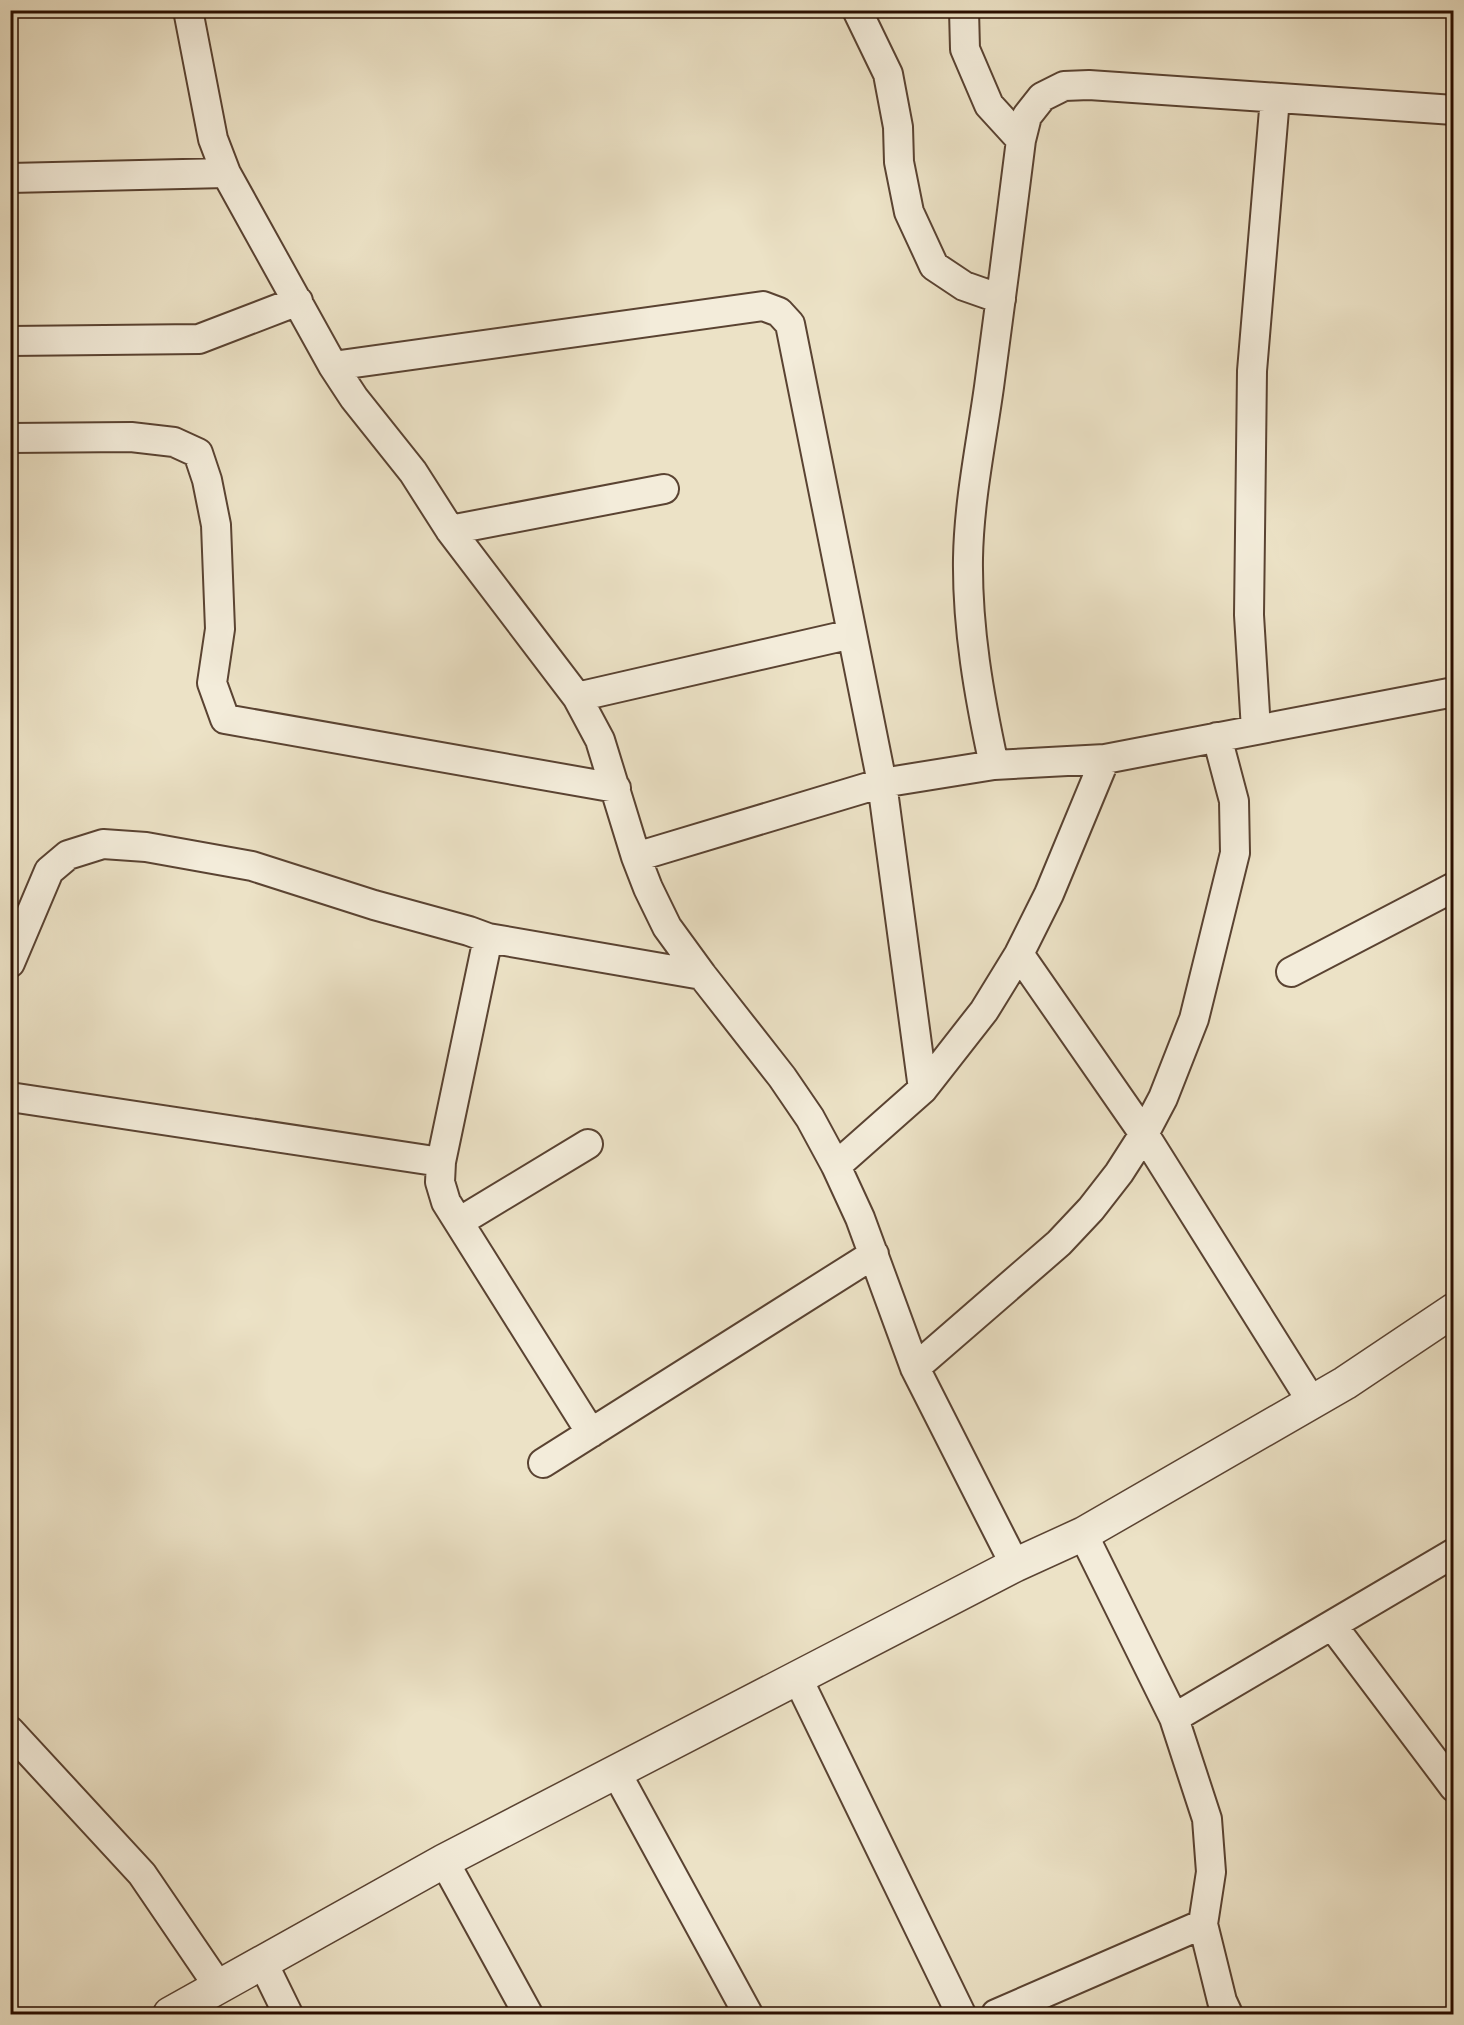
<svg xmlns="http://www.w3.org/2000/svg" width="1464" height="2025" font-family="Cardo,serif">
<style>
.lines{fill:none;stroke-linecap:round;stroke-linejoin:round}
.minor-casing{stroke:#5a4332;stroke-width:32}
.tertiary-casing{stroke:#5a4332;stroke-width:36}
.minor{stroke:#f3ecda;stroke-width:28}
.tertiary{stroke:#f3ecda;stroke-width:33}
</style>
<rect width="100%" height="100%" fill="#ece2c6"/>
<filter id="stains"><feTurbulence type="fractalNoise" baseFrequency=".00333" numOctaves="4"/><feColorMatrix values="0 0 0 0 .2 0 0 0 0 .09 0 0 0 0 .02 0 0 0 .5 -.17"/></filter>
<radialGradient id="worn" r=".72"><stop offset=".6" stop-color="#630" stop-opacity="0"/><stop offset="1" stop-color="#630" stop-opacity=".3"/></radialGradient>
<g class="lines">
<defs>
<path id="minor" d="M 188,10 L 213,139 L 226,173 L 333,366 L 354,398 L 413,472 L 450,530 L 577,697 L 600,740 L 636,857 L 648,888 L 667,927 L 702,975 L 782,1077 L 810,1118 L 836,1166 L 860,1218 L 915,1368 L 1015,1565
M 857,10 L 888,74 L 898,127 L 899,162 L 909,212 L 934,266 L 964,286 L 1001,299
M 964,10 L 965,49 L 989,105 L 1021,140
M 10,178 L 226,173
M 10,341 L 199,339 L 298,301
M 333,366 L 763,306 L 779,312 L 790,324 L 882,783 L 923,1089
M 10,438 L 131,437 L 174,442 L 198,453 L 207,480 L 216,525 L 220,629 L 212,683 L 225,719 L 616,788
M 450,530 L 664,489
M 577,697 L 852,634
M 1256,730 L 1249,615 L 1252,371 L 1275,98
M 994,765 C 979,696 967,628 968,558 C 969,501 981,444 989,387 C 1000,305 1011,222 1021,140 L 1027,116 L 1042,97 L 1064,86 L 1089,85 L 1454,110
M 636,857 L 882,783 L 994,765 L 1105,759 L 1454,692
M 488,938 L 441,1162 L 440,1182 L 446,1202 L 591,1433
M 1019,954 L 1144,1134 L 1312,1402
M 10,963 L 49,871 L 68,855 L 103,844 L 146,847 L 252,866 L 374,905 L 469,931 L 488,938 L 702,975
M 1291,972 L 1454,887
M 10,1097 L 441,1162
M 836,1166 L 923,1089 L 984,1011 L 1019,954 L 1049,894 L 1105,759
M 459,1222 L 588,1144
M 915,1368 L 1059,1243 L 1091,1209 L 1119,1173 L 1144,1134 L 1163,1098 L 1194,1019 L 1235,853 L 1234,801 L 1217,737
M 543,1463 L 874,1254
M 1083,1534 L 1174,1718 L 1207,1819 L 1211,1872 L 1203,1924 L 1222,2001 L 1228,2014
M 1332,1625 L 1454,1787
M 797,1677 L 961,2014
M 1174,1718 L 1454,1553
M 10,1731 L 142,1874 L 219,1987
M 616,1772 L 748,2014
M 444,1861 L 528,2014
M 263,1963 L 288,2014
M 996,2014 L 1203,1924"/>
<path id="tertiary" d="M 170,2014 L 444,1861 L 1015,1565 L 1083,1534 L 1345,1383 L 1454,1310"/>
</defs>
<use href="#minor" class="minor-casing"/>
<use href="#tertiary" class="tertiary-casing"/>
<use href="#minor" class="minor"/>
<use href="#tertiary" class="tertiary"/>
</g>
<rect width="1464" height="2025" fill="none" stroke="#ece2c6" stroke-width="36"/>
<rect x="12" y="12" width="1440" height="2001" fill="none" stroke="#2a0e00" stroke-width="3"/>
<rect x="18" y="18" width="1428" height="1989" fill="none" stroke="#2a0e00" stroke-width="1.5"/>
<rect width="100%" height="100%" filter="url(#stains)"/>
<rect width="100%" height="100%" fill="url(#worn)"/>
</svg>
